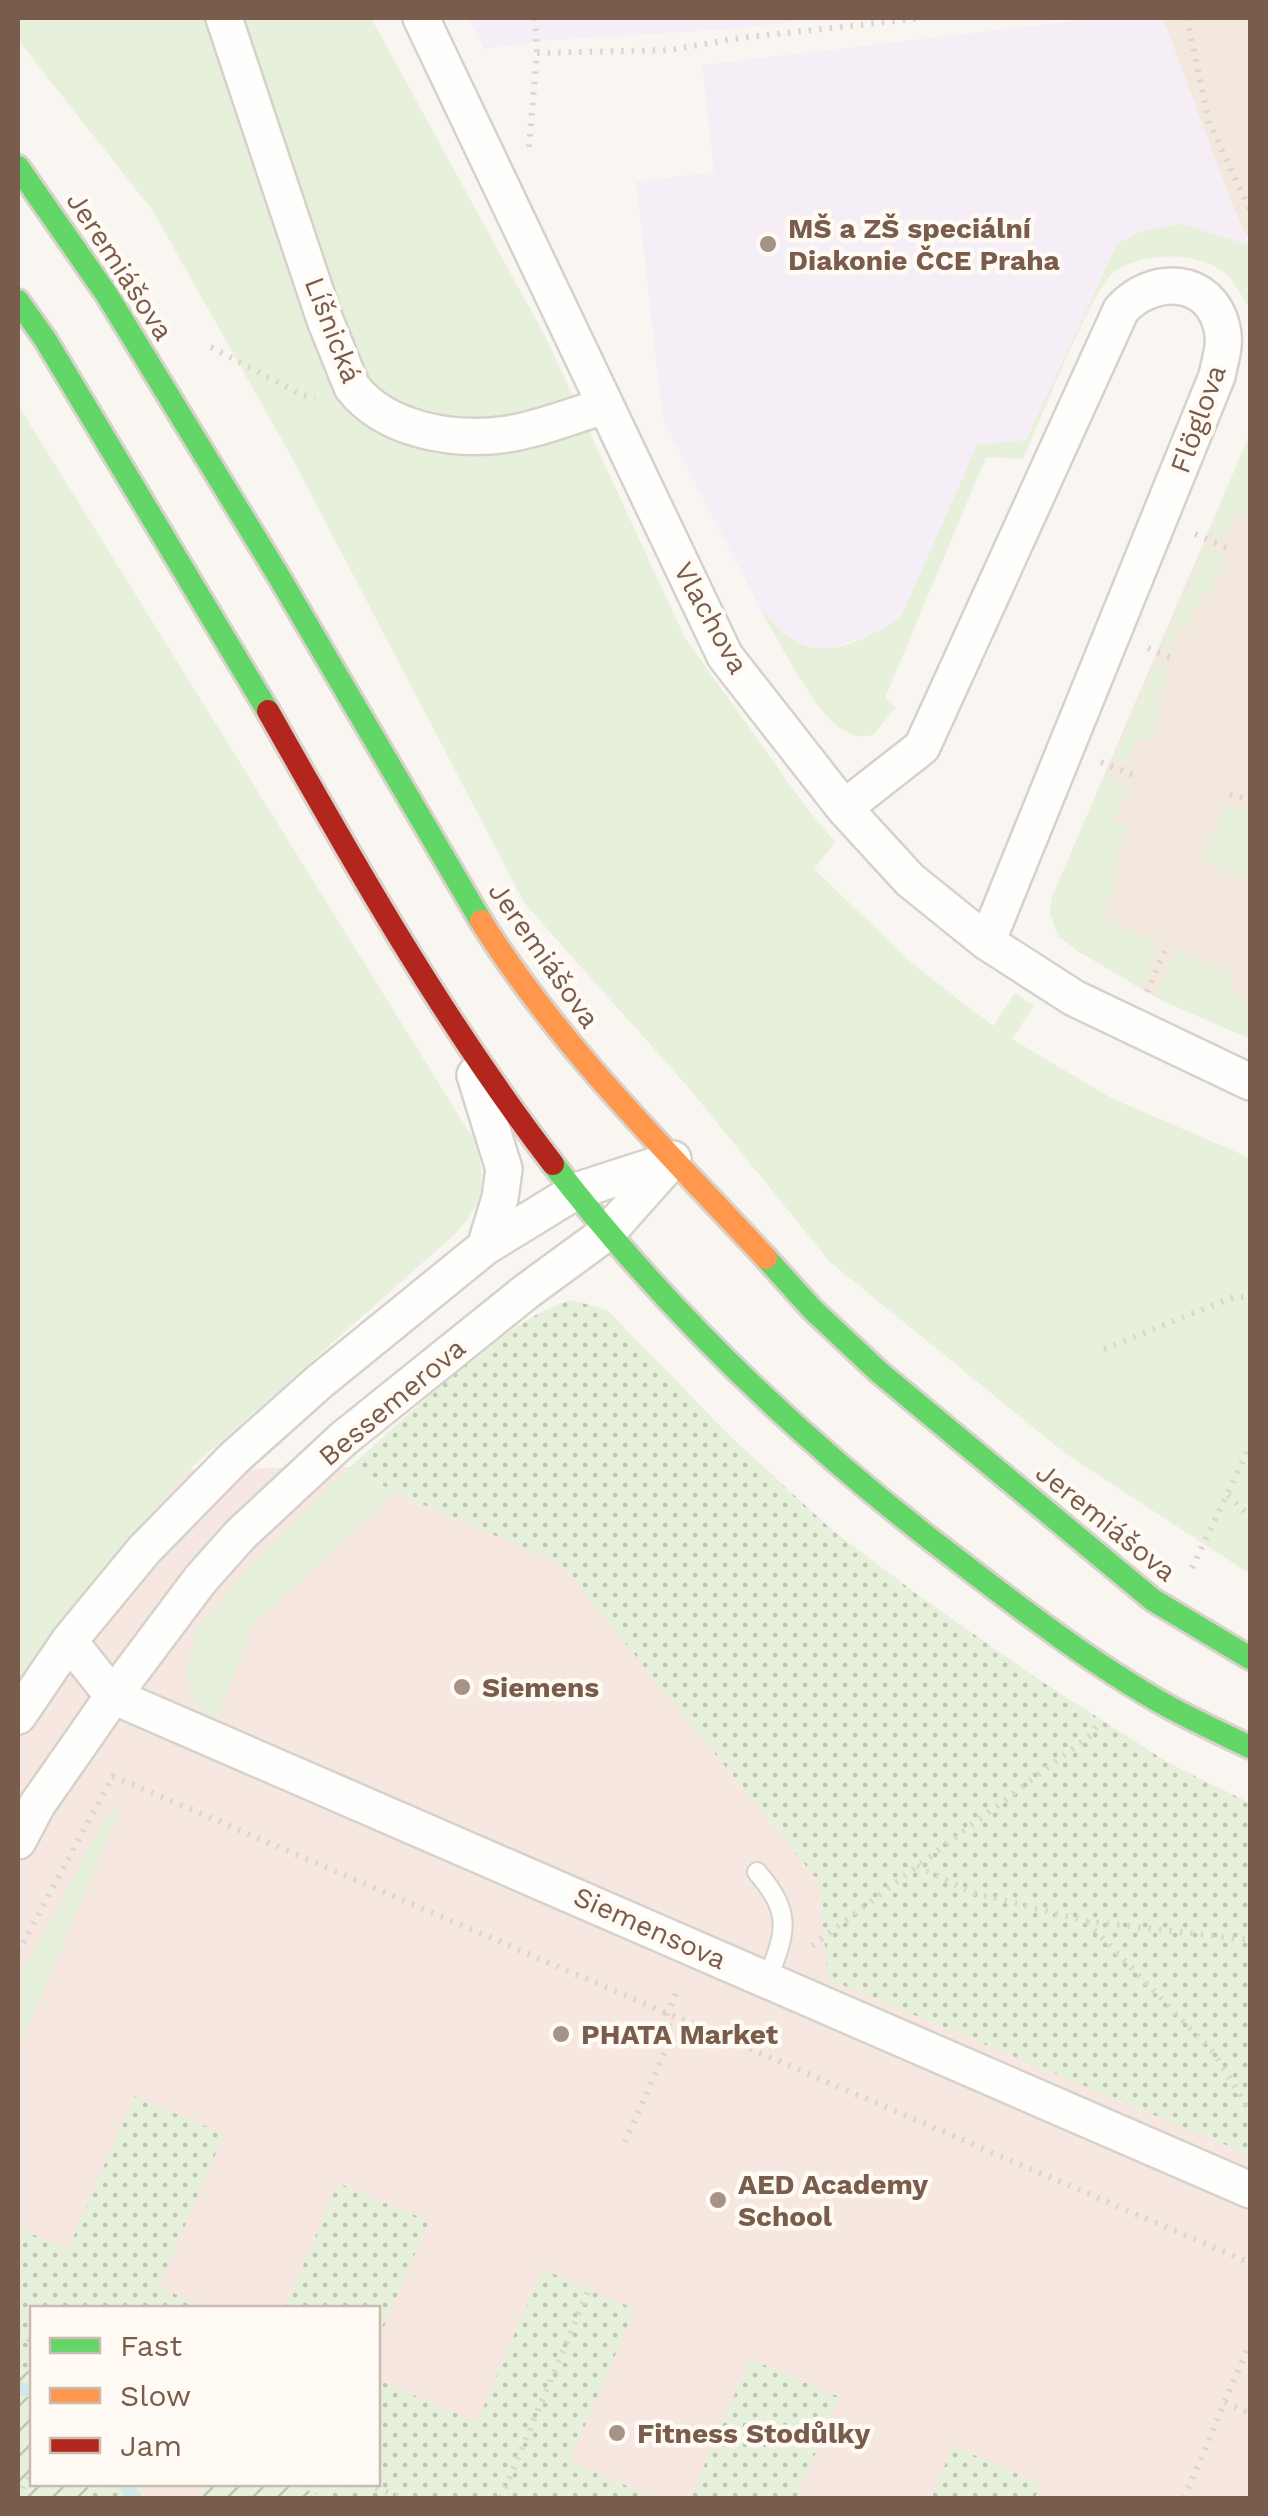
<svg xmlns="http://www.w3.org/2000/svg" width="1268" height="2516" font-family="'Work Sans',sans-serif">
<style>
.residential{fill:#f2e8de}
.commercial{fill:#f6e8e1;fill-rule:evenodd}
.education{fill:#f6eef6}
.grass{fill:#e7f0db}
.park{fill:url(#park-dots)}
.garden{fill:url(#garden-furrows)}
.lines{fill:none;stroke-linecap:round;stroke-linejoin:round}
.stream{stroke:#d0e8ea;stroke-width:14}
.lane-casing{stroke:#d7d1cb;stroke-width:22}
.street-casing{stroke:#d7d1cb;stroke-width:40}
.fast-casing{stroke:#d9d2cb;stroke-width:28}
.slow-casing{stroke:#d9d2cb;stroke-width:28}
.jam-casing{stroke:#d9d2cb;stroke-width:28}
.path{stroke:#dcd5d0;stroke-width:6;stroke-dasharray:2.5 8;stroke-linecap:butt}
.lane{stroke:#fefefd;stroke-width:18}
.street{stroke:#fefefd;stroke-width:35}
.fast{stroke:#63d668;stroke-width:22}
.slow{stroke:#ff974d;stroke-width:22}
.jam{stroke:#b3261e;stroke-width:22}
.poi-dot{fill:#a69286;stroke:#fffaf3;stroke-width:4}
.labels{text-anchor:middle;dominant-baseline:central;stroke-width:9;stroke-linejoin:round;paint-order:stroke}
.poi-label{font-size:28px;font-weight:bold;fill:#7a5c4d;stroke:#fffaf3;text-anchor:start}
.street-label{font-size:28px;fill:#7a5c4d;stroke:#fffaf3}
</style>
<defs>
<pattern id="park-dots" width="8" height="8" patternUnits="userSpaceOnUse" patternTransform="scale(2.5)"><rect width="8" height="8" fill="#e7f0db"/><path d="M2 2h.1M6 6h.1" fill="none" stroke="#c0c6b4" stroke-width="1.8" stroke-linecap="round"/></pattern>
<pattern id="garden-furrows" width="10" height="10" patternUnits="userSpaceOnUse" patternTransform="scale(2.5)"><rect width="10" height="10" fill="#e7f0db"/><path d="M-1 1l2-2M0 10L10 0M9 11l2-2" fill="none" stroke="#c0c6b4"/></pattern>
</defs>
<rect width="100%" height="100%" fill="#f9f5f0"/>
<path class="residential" d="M 1161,18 L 1250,18 L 1250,240 L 1174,117 Z
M 1250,434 L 1250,1039 L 1159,999 L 1081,953 L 1058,936 L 1050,912 L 1052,897 Z"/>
<path class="commercial" d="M 350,1467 L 396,1493 L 561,1563 L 819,1882 L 829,1979 L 1250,2155 L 1250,2498 L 18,2498 L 18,1687 L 58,1623 L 190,1469 ZM 32,2308 L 378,2308 L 378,2484 L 32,2484 Z"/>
<path class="education" d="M 468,18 L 820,18 L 732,29 L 551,40 L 484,49 Z
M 1099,18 L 1163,18 L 1231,201 L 1250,245 L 1182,224 L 1117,244 L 1026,440 L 977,445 L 901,617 L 876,633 L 825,650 L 793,641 L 761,611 L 663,419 L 636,182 L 714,172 L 702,65 Z"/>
<path class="grass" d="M 18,18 L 371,18 L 545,336 L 685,638 L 805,806 L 835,842 L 814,869 L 914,965 L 993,1026 L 1015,993 L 1034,1006 L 1012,1039 L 1113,1099 L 1250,1158 L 1250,1574 L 1066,1454 L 830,1262 L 689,1088 L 525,904 L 290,454 L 153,211 L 18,40 Z
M 1182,224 L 1250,245 L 1250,309 C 1243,299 1237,286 1229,277 C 1204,250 1143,251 1114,272 C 1092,288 1038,426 1023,459 L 986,457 L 885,698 L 896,707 L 873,735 C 862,737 854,737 843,730 C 814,712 780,642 761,611 C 771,620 780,631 791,638 C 827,663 870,637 901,617 L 977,445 L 1026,440 L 1117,244 L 1142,231 Z
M 18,405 L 474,1140 C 487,1180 485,1204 454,1235 L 190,1469 L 58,1623 L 18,1686 Z
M 1250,434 L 1250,500 L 1243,517 L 1234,514 L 1225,540 L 1209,532 Z
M 1205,547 L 1226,557 L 1210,594 L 1203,591 L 1187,628 L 1179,625 L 1170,648 L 1163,646 Z
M 1155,663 L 1170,669 L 1154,705 L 1162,709 L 1148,742 L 1136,738 L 1126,763 L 1114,758 Z
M 1105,775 L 1129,785 L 1113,822 L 1128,828 L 1112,868 L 1120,872 L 1100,917 L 1159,943 L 1143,983 L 1136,986 L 1058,936 L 1050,912 L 1052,897 Z
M 1226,804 L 1250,813 L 1250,881 L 1202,860 Z
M 1176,950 L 1234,975 L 1228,990 L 1250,1000 L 1250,1039 L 1159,999 L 1156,992 Z
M 350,1467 L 396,1493 L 253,1625 L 216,1722 L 194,1701 L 187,1675 L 195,1631 L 257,1558 Z
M 122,1805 L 122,1806 L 18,2051 L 18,1980 L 108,1813 Z"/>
<path class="park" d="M 572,1300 L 607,1310 L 732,1438 L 832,1530 L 918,1595 L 1038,1679 L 1172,1765 L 1250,1803 L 1250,2155 L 828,1979 L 819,1882 L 561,1564 L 396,1493 L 350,1467 C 403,1421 507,1316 572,1300 Z
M 134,2096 L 224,2134 L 159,2287 L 208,2308 L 32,2308 L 32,2373 L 19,2368 L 18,2370 L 18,2228 L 68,2249 Z
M 338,2183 L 429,2221 L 378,2341 L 378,2308 L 285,2308 Z
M 542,2269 L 635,2309 L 570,2461 L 655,2498 L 321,2498 L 291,2484 L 378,2484 L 378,2380 L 477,2422 Z
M 750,2359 L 840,2397 L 796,2498 L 690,2498 Z
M 953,2446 L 1041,2484 L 1035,2498 L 931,2498 Z
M 90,2484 L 145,2484 L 141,2494 L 150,2498 L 83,2498 Z"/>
<path class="garden" d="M 19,2367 L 32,2373 L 32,2484 L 90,2484 L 83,2498 L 18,2498 Z
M 208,2484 L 291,2484 L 322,2496 L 202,2498 Z"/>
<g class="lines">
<path class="stream" d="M 18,2388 L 32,2391
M 124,2484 L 135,2498"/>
<defs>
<path id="lane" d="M 757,1872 C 793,1914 786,1932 767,1980"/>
<path id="street" d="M 224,18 L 325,320 L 352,387 C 386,431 455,442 508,434 C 541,429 573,415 605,406
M 421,18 L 725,656 L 844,808 L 910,880 L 987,942 L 1074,998 L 1250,1082
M 844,808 L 922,747 L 1121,310 C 1152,275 1210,276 1222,328 C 1226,345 1220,360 1217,376 L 987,942
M 475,1075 L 504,1169 L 500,1198 L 485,1247
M 69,1641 L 113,1696 L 1250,2190
M 18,1716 L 69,1641 L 144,1550 L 234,1458 L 319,1382 L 485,1247 L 576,1191 L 672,1160
M 18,1841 L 37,1805 L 113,1696 L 200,1580 L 240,1535 L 343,1439 L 527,1291 L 609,1231 L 673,1159"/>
<path id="fast" d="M 18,167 L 107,295 L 278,575 L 481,921
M 18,301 L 45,339 L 268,711
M 553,1164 C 667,1312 803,1442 951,1555 C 1021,1609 1092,1664 1169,1707 C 1195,1721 1223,1734 1250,1747
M 766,1258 L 812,1309 L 879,1372 L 1153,1600 L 1250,1658"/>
<path id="slow" d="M 481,921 C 559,1046 666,1150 766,1258"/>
<path id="jam" d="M 268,711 C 356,867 444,1022 553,1164"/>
</defs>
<use href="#lane" class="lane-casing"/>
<use href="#street" class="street-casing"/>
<use href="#fast" class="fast-casing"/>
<use href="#slow" class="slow-casing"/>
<use href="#jam" class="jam-casing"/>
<path class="path" d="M 535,18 L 537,53
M 1187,18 L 1209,123 L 1250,209
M 529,147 L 537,53 L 670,50 L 740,38 L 922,18
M 211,347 L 302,395 L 315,398
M 1195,534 L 1230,549
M 1148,648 L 1174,659
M 1101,762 L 1133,775
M 1230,794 L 1250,800
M 1147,992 L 1167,946
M 1104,1349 L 1234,1297 L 1250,1297
M 1228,1495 L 1250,1517
M 1192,1568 L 1250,1446
M 917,1866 L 970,1892 L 1086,1921 L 1250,1940
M 1087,1922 L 1214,2053 L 1250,2111
M 812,1946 L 1092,1734 L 1100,1720
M 18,1952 L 113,1776 L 1250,2263
M 625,2142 L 671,2038 L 667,2015 L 679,1986
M 18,2334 L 32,2341
M 1225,2402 L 1250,2414
M 366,2484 L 401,2498
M 18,2498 L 32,2469
M 248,2498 L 248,2484
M 501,2498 L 589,2289
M 1184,2498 L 1250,2343"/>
<use href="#lane" class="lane"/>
<use href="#street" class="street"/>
<use href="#fast" class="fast"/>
<use href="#slow" class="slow"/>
<use href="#jam" class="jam"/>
</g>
<g class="poi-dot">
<circle cx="768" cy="244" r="10"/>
<circle cx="462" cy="1687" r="10"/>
<circle cx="561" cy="2034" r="10"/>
<circle cx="718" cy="2200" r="10"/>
<circle cx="617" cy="2433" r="10"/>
</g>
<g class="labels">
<g class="poi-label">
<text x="788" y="228">MŠ a ZŠ speciální<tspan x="788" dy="32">Diakonie ČCE Praha</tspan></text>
<text x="482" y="1687">Siemens</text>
<text x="581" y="2034">PHATA Market</text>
<text x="738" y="2184">AED Academy<tspan x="738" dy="32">School</tspan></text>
<text x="637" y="2433">Fitness Stodůlky</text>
</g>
<g class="street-label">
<text transform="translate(120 266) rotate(57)">Jeremiášova</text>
<text transform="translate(333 330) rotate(69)">Líšnická</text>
<text transform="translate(1198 419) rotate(-70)">Flöglova</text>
<text transform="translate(711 618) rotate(61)">Vlachova</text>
<text transform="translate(544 955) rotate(55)">Jeremiášova</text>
<text transform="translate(392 1402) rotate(-40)">Bessemerova</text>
<text transform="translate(1106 1522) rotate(39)">Jeremiášova</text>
<text transform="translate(650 1928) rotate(24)">Siemensova</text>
</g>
</g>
<rect width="1268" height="2516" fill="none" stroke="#7a5c4d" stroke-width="40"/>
<rect x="30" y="2306" width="350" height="180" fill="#fffaf3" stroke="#cabbb1" stroke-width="2.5"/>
<rect x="50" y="2338" width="50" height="15" fill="#63d668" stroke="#cabbb1" stroke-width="2.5"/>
<text x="120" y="2356" font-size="30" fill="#7a5c4d">Fast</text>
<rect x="50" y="2388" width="50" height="15" fill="#ff974d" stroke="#cabbb1" stroke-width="2.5"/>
<text x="120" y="2406" font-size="30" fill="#7a5c4d">Slow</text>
<rect x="50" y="2438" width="50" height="15" fill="#b3261e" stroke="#cabbb1" stroke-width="2.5"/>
<text x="120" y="2456" font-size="30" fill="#7a5c4d">Jam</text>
</svg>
